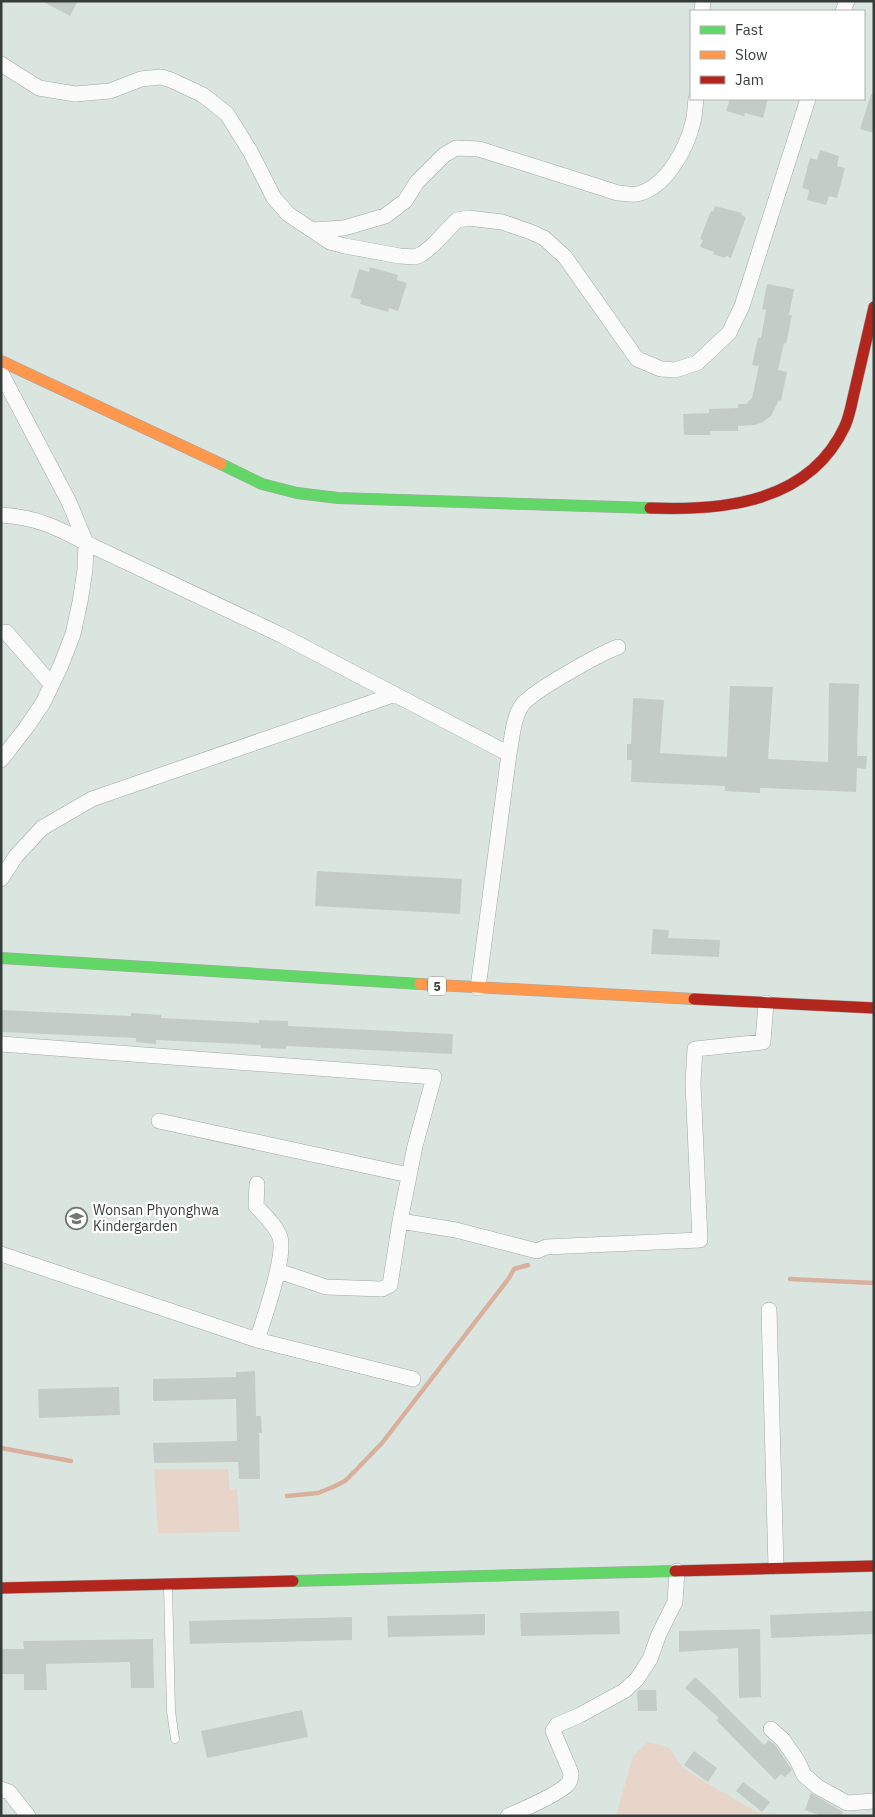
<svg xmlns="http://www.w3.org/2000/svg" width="875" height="1817" font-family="'IBM Plex Sans',sans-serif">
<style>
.green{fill:#e8d5c9}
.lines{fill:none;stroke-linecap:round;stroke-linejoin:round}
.stream{stroke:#d8b09d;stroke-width:4.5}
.building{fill:#c4ccc8}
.lane-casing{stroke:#a1a8a5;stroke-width:9}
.street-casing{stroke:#a1a8a5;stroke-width:16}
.fast-casing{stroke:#a1a8a5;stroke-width:12}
.slow-casing{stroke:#a1a8a5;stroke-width:12}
.jam-casing{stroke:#a1a8a5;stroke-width:12}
.lane{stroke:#fafbfa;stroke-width:8}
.street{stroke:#fafbfa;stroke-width:15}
.fast{stroke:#63d668;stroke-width:11}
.slow{stroke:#ff974d;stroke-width:11}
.jam{stroke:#b3261e;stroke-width:11}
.labels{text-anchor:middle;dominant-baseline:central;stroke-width:4.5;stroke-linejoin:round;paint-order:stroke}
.shield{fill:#fff;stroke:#727674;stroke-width:1}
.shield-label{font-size:12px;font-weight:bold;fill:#353c39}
.poi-label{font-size:14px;fill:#353c39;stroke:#fff;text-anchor:start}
</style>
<rect width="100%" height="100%" fill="#dbe5e0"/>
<path class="green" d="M 154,1469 L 228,1469 L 230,1490 L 237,1489 L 240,1532 L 158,1533 Z
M 648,1742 L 670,1748 L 682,1767 L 708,1784 L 761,1814 L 775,1813 L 781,1816 L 616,1816 L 633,1756 Z"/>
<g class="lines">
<path class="stream" d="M 790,1279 L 874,1283
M 1,1448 L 71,1461
M 287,1496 L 318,1493 L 333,1487 L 345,1481 L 356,1470 L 382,1443 L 509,1278 L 514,1269 L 528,1265"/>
</g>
<path class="building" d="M 42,1 L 78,1 L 70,16 Z
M 871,94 L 874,94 L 874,133 L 860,129 Z
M 730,99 L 768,99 L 763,118 L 745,113 L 744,116 L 726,111 Z
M 820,150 L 839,156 L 837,166 L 845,168 L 837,198 L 829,196 L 826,205 L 807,200 L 809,190 L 802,188 L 810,158 L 817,160 Z
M 715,206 L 742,213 L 741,215 L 746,217 L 731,258 L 726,256 L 725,258 L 713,254 L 714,252 L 700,247 L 703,240 L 700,239 L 711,211 L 713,212 Z
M 370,267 L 398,275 L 397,280 L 407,283 L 398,311 L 389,308 L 388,312 L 360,304 L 361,300 L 351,297 L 359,269 L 369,272 Z
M 767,284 L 794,289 L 789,315 L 792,315 L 786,344 L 784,343 L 778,370 L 787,372 L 781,401 L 779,400 L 771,416 L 763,422 L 755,425 L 738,426 L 738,431 L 710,431 L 710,435 L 684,435 L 683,414 L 709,413 L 709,409 L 738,408 L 738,404 L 746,404 L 752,398 L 759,366 L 752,365 L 758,338 L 761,338 L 766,310 L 762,309 Z
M 829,683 L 859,684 L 857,756 L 867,756 L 866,769 L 857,768 L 856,792 L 760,788 L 760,793 L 725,791 L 725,786 L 631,782 L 632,760 L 627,760 L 627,744 L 631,744 L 633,698 L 664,700 L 660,753 L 727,757 L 730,686 L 773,687 L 768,759 L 828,762 Z
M 317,871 L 462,879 L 460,914 L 315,906 Z
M 653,929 L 669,930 L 668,938 L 720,940 L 719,957 L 651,954 Z
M 1,1010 L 131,1016 L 131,1013 L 161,1015 L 161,1018 L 259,1023 L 259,1020 L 288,1021 L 288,1026 L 453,1034 L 452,1054 L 286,1046 L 286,1049 L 261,1048 L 261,1045 L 156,1040 L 156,1044 L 136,1042 L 136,1038 L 1,1032 Z
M 255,1371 L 256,1416 L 261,1416 L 262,1433 L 259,1433 L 260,1479 L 239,1479 L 238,1462 L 154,1463 L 153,1443 L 237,1441 L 236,1399 L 153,1401 L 153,1379 L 236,1377 L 236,1372 Z
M 119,1387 L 120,1415 L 39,1418 L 38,1389 Z
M 619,1611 L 620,1634 L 521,1636 L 520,1613 Z
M 874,1611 L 874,1634 L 771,1638 L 770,1615 Z
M 485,1614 L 485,1635 L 388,1637 L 387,1616 Z
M 352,1617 L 352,1640 L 190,1644 L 189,1621 Z
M 760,1629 L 761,1697 L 739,1698 L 738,1648 L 679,1652 L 679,1631 Z
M 153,1639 L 154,1688 L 131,1688 L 130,1662 L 46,1664 L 47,1690 L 24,1690 L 24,1674 L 1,1674 L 1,1649 L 24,1649 L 23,1641 Z
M 695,1677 L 718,1698 L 717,1698 L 764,1745 L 769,1740 L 776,1746 L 792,1770 L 785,1777 L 781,1774 L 775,1780 L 716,1720 L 719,1718 L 685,1688 Z
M 639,1690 L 656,1690 L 657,1711 L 638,1711 L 637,1692 Z
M 302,1710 L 308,1737 L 207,1758 L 201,1731 Z
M 694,1751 L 717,1768 L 708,1782 L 684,1765 Z
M 743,1782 L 770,1802 L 762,1812 L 736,1791 Z
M 811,1793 L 843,1812 L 842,1816 L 822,1816 L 805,1810 Z"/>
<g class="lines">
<defs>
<path id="lane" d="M 168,1586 L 171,1711 L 175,1739"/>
<path id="street" d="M 702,11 L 703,1
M 843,11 L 847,1
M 1,64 L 39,88 L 75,94 L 110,91 L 141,79 L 161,77 L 171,80 L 203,95 L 227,114 L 250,151 L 274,198 L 288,214 L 330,242 L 345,246 L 400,256 L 415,257 L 422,254 L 432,246 L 457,220 L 468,218 L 502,222 L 531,232 L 544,238 L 565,257 L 637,359 L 661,369 L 675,370 L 697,363 L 729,333 L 742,306 L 808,99
M 312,230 L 344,228 L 385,216 L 405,201 L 417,182 L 444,155 L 456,148 L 479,149 L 618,193 C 624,193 632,195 637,194 C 666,188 687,148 693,122 C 695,115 695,106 696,99
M 1,373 L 69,502 L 86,543 L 85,570 L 80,602 L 73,634 L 61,665 L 43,703 L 26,728 L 1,760
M 1,515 C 35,517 57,527 86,543 L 281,635 L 509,754 L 478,988
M 6,632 L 51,684
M 509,754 C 512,739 513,718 522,705 C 531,692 601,653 618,647
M 1,879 L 16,856 L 42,828 L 92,799 L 393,695
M 1,1044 L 434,1077 L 415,1146 L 400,1221 L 390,1285 L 382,1289 L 326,1287 L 278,1271
M 159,1121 L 409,1175
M 257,1184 L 256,1206 C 265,1216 275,1224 280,1237 C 286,1257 264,1318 257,1340
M 400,1221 L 456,1230 L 537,1251 L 546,1247 L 700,1240 L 693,1083 L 695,1049 L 763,1042 L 766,1003
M 1,1254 L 257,1340 L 413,1379
M 769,1310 L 776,1567
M 771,1729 L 783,1740 L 797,1760 L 804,1775 L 818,1787 L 847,1803 L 874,1801
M 1,1789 L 9,1792 L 28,1816
M 508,1816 C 522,1810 558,1794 568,1784 C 571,1780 571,1777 571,1773 L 553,1731 L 557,1725 L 580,1715 L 624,1691 L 637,1679 L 650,1659 L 659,1634 L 675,1602 L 677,1571"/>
<path id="fast" d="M 221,464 L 262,484 L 297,493 L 338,498 L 650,508
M 1,958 L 420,984
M 293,1581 L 675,1571"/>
<path id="slow" d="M 1,361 L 221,464
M 420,984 L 694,999"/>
<path id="jam" d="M 650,508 C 725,511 810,502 845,426 C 850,415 852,401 855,389 C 861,362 868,334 874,307
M 694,999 L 874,1008
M 675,1571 L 874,1566
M 1,1588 L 293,1581"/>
</defs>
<use href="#lane" class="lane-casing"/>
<use href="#street" class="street-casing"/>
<use href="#fast" class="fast-casing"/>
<use href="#slow" class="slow-casing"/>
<use href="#jam" class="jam-casing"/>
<use href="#lane" class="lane"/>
<use href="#street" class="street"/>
<use href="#fast" class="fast"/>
<use href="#slow" class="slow"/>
<use href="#jam" class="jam"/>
</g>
<defs>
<symbol id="school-ring" viewBox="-11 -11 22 22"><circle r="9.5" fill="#fff" stroke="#6f7773" stroke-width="1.5"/><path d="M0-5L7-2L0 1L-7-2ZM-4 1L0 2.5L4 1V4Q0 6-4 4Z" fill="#6f7773"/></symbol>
</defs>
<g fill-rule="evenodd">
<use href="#school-ring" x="64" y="1206" width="25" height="25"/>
</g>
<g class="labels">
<rect class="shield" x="428" y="976.5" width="18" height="19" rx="4"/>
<g class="shield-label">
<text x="437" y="986">5</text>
</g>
<g class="poi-label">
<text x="93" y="1210">Wonsan Phyonghwa<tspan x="93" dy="16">Kindergarden</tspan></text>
</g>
</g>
<rect width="875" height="1817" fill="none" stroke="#353c39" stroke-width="5"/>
<rect x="690" y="10" width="175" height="90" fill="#ffffff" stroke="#aeb1b0"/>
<rect x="700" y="26" width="25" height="8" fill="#63d668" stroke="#aeb1b0"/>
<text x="735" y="35" font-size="15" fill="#353c39">Fast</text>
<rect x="700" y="51" width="25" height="8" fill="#ff974d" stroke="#aeb1b0"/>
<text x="735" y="60" font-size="15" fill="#353c39">Slow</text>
<rect x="700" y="76" width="25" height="8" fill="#b3261e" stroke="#aeb1b0"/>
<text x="735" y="85" font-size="15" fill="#353c39">Jam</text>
</svg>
